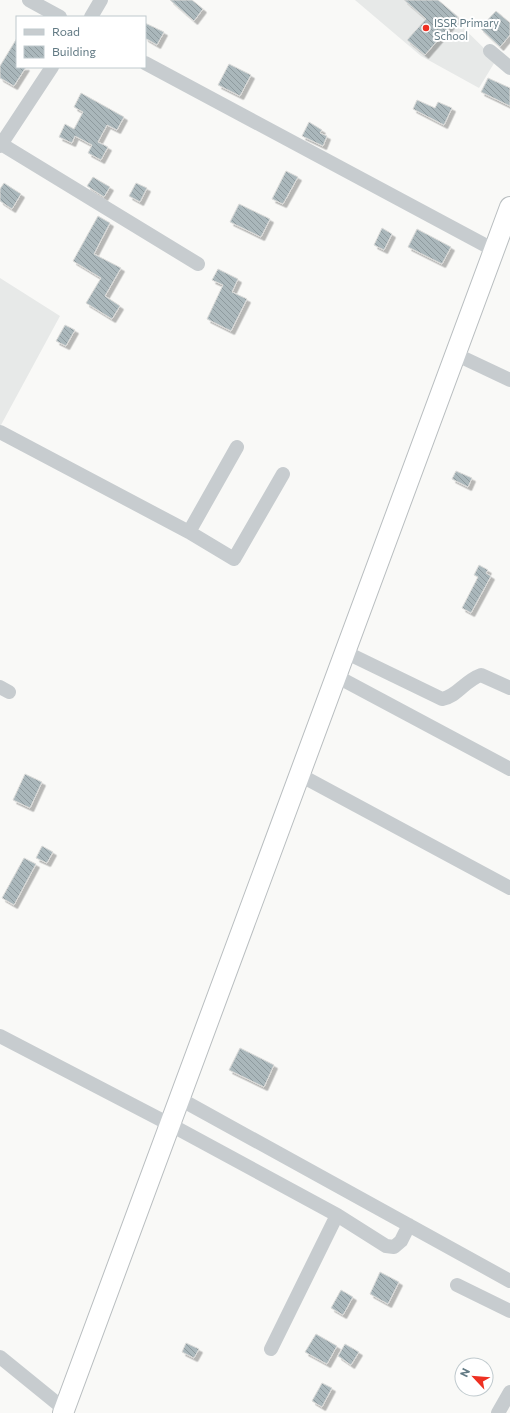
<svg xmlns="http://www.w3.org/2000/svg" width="510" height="1413" font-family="Commissioner,sans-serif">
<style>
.built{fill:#e7e9e8}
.building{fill:url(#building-back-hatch);stroke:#dbdbd9;filter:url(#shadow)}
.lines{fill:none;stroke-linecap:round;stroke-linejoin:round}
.highway-casing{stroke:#b9bec0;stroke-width:22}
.minor{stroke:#c7cccf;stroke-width:14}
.highway{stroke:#fff;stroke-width:20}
.poi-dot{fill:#ee3022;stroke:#fff;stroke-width:1.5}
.labels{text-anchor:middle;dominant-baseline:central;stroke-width:4;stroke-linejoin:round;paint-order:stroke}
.poi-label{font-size:11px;fill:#627a84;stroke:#fff;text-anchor:start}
</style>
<defs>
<pattern id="building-back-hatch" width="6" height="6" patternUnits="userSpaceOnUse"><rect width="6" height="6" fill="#aab7bb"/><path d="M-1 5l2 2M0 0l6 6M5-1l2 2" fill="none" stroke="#8e9a9e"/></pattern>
<filter id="shadow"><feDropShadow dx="3.5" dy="3.5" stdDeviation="0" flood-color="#0004"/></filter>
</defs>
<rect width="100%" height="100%" fill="#f9f9f7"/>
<path class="built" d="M 355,0 L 435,0 L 496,60 L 479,88 L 421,56 Z
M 0,278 L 60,316 L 1,425 L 0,425 Z"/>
<path class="building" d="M 170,0 L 192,0 L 203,9 L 194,21 Z
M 404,0 L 438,0 L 458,17 L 425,55 L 407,40 L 426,19 Z
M 496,11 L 510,23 L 510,35 L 500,47 L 480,28 Z
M 145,23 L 164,32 L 157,45 L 145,38 Z
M 17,38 L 17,67 L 26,67 L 14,86 L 0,78 L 0,66 Z
M 229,64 L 251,75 L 240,96 L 218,85 Z
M 488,78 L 510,88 L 510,106 L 481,92 Z
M 81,93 L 124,117 L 117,130 L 107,125 L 98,142 L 108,147 L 101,160 L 88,153 L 92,145 L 75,136 L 72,143 L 59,137 L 65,124 L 74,129 L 83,112 L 74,107 Z
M 417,100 L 435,108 L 438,102 L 452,108 L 444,125 L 413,109 Z
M 309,122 L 322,130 L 320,133 L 327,136 L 323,146 L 302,136 Z
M 286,171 L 298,177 L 283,204 L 272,199 Z
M 93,177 L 110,187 L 104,197 L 87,186 Z
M 4,183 L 21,194 L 12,209 L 0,201 L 0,189 Z
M 136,183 L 147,188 L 140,202 L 129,196 Z
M 239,204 L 270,219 L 261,237 L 230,222 Z
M 98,216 L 110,223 L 94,254 L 121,268 L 105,296 L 120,306 L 112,319 L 86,303 L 101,278 L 73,261 Z
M 382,228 L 392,234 L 384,250 L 374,245 Z
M 417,229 L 451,247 L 442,264 L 408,247 Z
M 218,269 L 238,279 L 232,292 L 247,299 L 231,331 L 207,319 L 223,285 L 212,280 Z
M 65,325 L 75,330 L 66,346 L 56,341 Z
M 456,471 L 472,478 L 468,487 L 452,479 Z
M 479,565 L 488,570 L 486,573 L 491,576 L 471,613 L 462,608 L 478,577 L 474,575 Z
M 25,774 L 42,782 L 30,808 L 13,800 Z
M 42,846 L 53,852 L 47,863 L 36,858 Z
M 24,858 L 36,864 L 14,905 L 2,898 Z
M 240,1048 L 274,1065 L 264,1087 L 229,1070 Z
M 380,1272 L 399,1282 L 388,1304 L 370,1294 Z
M 341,1290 L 353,1297 L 343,1315 L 331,1308 Z
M 316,1334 L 337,1346 L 327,1364 L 305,1352 Z
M 186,1343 L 199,1349 L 194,1358 L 182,1352 Z
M 345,1344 L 359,1352 L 351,1365 L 338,1356 Z
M 322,1383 L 332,1388 L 322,1407 L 312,1401 Z"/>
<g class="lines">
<defs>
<path id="highway" d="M 63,1413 L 510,207"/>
</defs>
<use href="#highway" class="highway-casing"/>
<path class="minor" d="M 29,0 L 60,17
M 91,17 L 101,0
M 490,51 L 510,68
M 145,63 L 494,250
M 1,144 L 198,264
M 0,146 L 52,67
M 455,354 L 510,380
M 0,432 L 189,532 L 237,447
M 189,532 L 234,559 L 283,474
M 345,652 L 442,699 C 458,696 464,681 481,675 L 510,688
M 336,676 L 510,769
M 0,687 L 9,692
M 300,775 L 510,888
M 0,1036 L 171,1125 L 337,1215 L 386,1246 L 394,1247 L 401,1241 L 409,1225
M 180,1099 L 510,1281
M 457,1285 L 510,1311
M 271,1349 L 337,1215
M 0,1357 L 64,1409
M 498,1413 L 510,1392"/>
<use href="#highway" class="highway"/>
</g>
<circle class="poi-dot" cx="426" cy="28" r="4"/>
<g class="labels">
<g class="poi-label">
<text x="434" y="22">ISSR Primary<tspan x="434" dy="13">School</tspan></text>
</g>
</g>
<rect x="16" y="16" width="130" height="52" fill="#ffffff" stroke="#c0cace"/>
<rect x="24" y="29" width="20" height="6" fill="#c7cccf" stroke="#c0cace"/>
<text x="52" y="36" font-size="12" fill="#627a84">Road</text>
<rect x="24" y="46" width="20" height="12" fill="url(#building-back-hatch)" stroke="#c0cace"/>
<text x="52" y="56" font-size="12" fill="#627a84">Building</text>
<g transform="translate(474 1377) rotate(296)"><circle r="19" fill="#ffffff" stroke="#c0cace"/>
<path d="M0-3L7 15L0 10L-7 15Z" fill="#ee3022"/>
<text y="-6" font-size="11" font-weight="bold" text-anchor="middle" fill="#627a84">N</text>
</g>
</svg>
